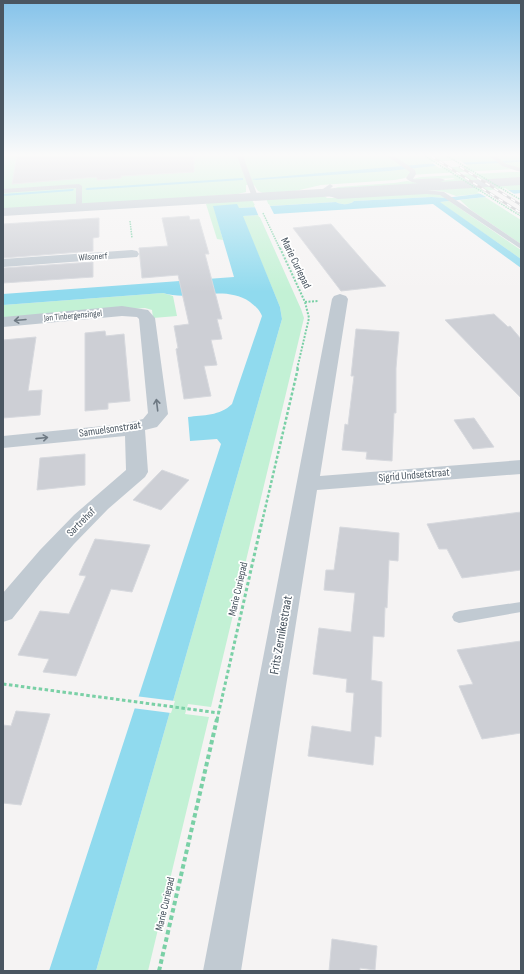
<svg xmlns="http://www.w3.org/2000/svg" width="524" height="974" font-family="'Sofia Sans Condensed',sans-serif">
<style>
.green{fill:#c3f1d5}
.water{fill:#90daee}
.pier{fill:#f5f3f3}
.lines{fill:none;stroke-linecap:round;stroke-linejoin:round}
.stream{fill:#90daee;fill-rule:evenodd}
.building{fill:#cdcfd5;stroke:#d7d9de}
.path-far4{stroke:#7ad0a6;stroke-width:1.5;stroke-dasharray:1.5 1;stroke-linecap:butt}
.path-far3{stroke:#7ad0a6;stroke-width:2;stroke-dasharray:2 1.5;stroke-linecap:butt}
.path-far2{stroke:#7ad0a6;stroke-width:2.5;stroke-dasharray:3 2;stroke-linecap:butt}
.path-far1{stroke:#7ad0a6;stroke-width:3;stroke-dasharray:3.5 2.5;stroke-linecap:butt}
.path{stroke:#7ad0a6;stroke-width:4;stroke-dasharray:4.5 3;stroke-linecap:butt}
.service{fill:#c1cad2;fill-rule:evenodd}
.minor{fill:#c1cad2;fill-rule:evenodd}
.rail-casing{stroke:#b5b8bd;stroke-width:2.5}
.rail{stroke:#fff;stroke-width:1.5;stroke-dasharray:5;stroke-linecap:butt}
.path-bridge{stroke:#7ad0a6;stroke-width:1.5;stroke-dasharray:1.5 1;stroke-linecap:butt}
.oneway{stroke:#6e7983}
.labels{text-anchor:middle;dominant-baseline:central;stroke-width:3.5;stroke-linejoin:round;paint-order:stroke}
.far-street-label{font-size:9px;fill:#4a5661;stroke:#fff}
.street-label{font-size:11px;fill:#4a5661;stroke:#fff}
.near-street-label{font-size:13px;fill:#4a5661;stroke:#fff}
</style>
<rect width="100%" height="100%" fill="#f5f3f3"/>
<path class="green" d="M 3,156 L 521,156 L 521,169 L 507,168 L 513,169 L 409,175 L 405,178 L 395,180 L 321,185 L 291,192 L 263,193 L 258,191 L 254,185 L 246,185 L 246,192 L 238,194 L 3,210 Z
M 510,172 L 521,172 L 521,178 L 332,189 L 338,187 L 394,183 L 407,181 L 419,183 L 455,179 L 453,178 L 419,180 L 412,179 L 421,177 Z
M 521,183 L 521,190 L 456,196 L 445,192 L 431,190 Z
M 428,192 L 438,193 L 445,198 L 432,197 L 354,201 C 350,205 341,205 336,202 L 269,206 L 266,198 L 316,197 L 323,195 L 327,198 L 334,198 Z
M 485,197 L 521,220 L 521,244 L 471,210 L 460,200 Z
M 252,200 L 256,207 L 239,208 L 214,206 L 223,240 L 217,239 L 206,204 L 213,201 Z
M 449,201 L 521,250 L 521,259 L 439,202 Z
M 259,215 L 301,309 L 304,318 L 211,707 L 188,704 L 185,714 L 209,717 L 148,971 L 96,971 L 282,319 L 280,307 L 243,218 L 243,216 Z
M 163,293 L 173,296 L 177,316 L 153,318 L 152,310 L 145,308 L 3,319 L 3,305 Z"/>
<path class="water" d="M 521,160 L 521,162 L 434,166 L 389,171 L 256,180 L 251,179 L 426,164 Z
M 509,190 L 521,190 L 521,193 L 440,202 L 521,259 L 521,268 L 433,204 L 243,216 L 280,307 L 282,319 L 96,971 L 49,971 L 221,444 L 217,439 L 190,441 L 188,417 C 203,415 220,416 232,404 L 262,316 C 259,309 256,307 250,302 C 223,284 191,302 163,293 L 3,305 L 3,294 L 234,277 L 213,206 L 237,204 L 239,208 L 336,202 C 341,205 350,205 354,201 L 432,197 L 445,198 Z"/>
<path class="pier" d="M 459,160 L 468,166 L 439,168 L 431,162 Z
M 505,188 L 516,195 L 488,198 L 477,192 Z
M 269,204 L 275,216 L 259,217 L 254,205 Z
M 135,696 L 175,701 L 171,713 L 132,708 Z"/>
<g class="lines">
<path class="stream" d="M 242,178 L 243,178 L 243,180 L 87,190 L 85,189 L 87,188 Z
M 73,189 L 74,190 L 72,191 L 3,196 L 3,194 Z"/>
</g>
<path class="building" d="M 17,156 L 194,156 L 194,172 L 121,176 L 121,178 L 97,180 L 97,177 L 12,184 Z
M 189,216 L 190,220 L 199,219 L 209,254 L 205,254 L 222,319 L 217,319 L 222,339 L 211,340 L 217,365 L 204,366 L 211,396 L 184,399 L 176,349 L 178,348 L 174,326 L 189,324 L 178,275 L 142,278 L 139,248 L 168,246 L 162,218 Z
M 99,218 L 99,237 L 93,238 L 93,251 L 3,258 L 3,224 Z
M 331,224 L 372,271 L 386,286 L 341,291 L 293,228 Z
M 93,262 L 93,277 L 3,283 L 3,268 Z
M 494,314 L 508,327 L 510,326 L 521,339 L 521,398 L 445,320 Z
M 356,329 L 399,332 L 396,368 L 396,413 L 394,413 L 392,461 L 366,459 L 367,452 L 342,450 L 345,424 L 348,425 L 354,376 L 351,376 Z
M 105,331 L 106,336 L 124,334 L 130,401 L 108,403 L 108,409 L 85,411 L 85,333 Z
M 36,337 L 28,391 L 42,390 L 40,415 L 3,418 L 3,340 Z
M 474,418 L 494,447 L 473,449 L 454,420 Z
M 85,454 L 85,485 L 37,490 L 40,458 Z
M 162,470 L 189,480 L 161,510 L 133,500 Z
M 521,512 L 521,570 L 462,578 L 447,549 L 439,549 L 427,524 Z
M 340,527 L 399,533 L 398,561 L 389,560 L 387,608 L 385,607 L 384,637 L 373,636 L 371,680 L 382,682 L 381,737 L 375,736 L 373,765 L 308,756 L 312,726 L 351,732 L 354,693 L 346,692 L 347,679 L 313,674 L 319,628 L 351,632 L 355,593 L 324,590 L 326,570 L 334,570 Z
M 95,539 L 150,545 L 132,592 L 111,589 L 76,676 L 43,672 L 49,659 L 18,655 L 40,611 L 69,614 L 86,576 L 79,575 Z
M 521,641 L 521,733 L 482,739 L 459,686 L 473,684 L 457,650 Z
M 16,711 L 50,714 L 21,805 L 3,803 L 3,725 L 11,726 Z
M 332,939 L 377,946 L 375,970 L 360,968 L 360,971 L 329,971 Z"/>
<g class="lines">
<path class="path-far4" d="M 511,210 L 521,216
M 263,213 L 280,249
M 130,221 L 132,238"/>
<path class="path-far3" d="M 280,248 L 305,302 L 309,318 L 297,369
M 305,302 L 319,301"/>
<path class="path-far2" d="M 262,522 L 298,368"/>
<path class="path-far1" d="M 3,684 L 219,713
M 217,720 L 262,521"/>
<path class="path" d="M 159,971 L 217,719"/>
<path class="service" d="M 237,156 L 243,156 L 258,197 L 257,198 L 252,197 Z
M 387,156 L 394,156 L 415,170 L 416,174 L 413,179 C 422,180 440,176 445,180 C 438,185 412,186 406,178 L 410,172 Z
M 490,156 L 496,156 L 506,164 L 521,168 L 521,172 L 502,166 Z
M 79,184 L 82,186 L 82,207 L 79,209 L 76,207 L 76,188 L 3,193 L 3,189 Z
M 330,184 L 333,186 L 330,189 L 332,194 L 338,195 L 426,190 L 444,192 L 521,244 L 521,249 L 440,195 L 426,194 L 338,199 L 326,195 L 323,189 Z
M 521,602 L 521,612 L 459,623 L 454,621 L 452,617 L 454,613 L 459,611 Z"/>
<path class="minor" d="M 521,177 L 521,185 L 3,216 L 3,208 Z
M 132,250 L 137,251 L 139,254 L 137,257 L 3,267 L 3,259 Z
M 340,294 L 346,296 L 348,299 L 320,476 L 521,460 L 521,474 L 317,490 L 241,971 L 203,971 L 332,299 L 334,296 Z
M 122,306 L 148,310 L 155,318 L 168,414 L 157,427 L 145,430 L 148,472 L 145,477 L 108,509 L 74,544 L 42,581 L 12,619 L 3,622 L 3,593 L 9,586 L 40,550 L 74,515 L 126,470 L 125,436 L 3,448 L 3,436 L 123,424 L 143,419 L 148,413 L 139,319 L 137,317 L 122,316 L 3,327 L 3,317 Z"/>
<defs>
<path id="rail" d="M 431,156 L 521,213
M 460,167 L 521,205"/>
</defs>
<use href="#rail" class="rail-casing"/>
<use href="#rail" class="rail"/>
<path class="path-bridge" d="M 425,156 L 511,210
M 447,156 L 521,200"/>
</g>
<defs><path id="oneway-shaft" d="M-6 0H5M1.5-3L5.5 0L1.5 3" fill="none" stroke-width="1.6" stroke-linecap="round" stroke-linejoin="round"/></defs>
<g class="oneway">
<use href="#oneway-shaft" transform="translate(20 320) rotate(175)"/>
<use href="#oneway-shaft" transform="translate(157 405) rotate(-97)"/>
<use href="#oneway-shaft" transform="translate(42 438) rotate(-6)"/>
</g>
<linearGradient id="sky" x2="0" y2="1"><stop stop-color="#85c3ea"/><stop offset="0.53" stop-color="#fafafa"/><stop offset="1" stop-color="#fafafa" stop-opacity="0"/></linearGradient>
<rect width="524" height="292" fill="url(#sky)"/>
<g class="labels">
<g class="far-street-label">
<text transform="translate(93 257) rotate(-4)">Wilsonerf</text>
<text transform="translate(73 316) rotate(-5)">Jan Tinbergensingel</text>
</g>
<g class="street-label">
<text transform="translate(296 263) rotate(64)">Marie Curiepad</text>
<text transform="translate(110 429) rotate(-8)">Samuelsonstraat</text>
<text transform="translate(414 475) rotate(-5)">Sigrid Undsetstraat</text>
<text transform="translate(81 522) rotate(-45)">Sartrehof</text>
<text transform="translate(238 589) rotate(-77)">Marie Curiepad</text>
<text transform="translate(165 904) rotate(-77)">Marie Curiepad</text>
</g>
<g class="near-street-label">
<text transform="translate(281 635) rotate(-80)">Frits Zernikestraat</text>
</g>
</g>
<rect width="524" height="974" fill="none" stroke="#4a5661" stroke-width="8"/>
</svg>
